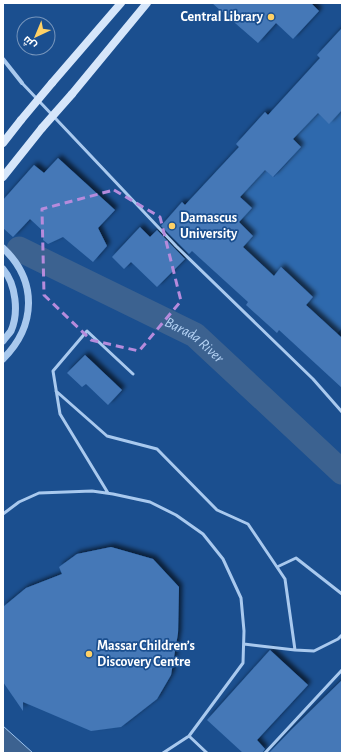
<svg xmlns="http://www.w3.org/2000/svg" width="345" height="756" font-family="'Alegreya Sans',Cairo,sans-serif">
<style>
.green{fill:#2e69ad}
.water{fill:#3c6290;stroke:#9cc4f0}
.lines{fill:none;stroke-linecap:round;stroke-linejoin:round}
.river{stroke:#3c6290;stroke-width:25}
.building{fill:#4478b7;filter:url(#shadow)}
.service{stroke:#a9c9ee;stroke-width:3}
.minor{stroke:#a9c9ee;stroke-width:4}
.tertiary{stroke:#a9c9ee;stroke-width:7}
.secondary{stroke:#d6e6fa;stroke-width:8}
.secondary-bridge{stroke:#d6e6fa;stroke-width:8}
.marked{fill:none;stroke:#b68bdc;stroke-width:3;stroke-dasharray:8 5;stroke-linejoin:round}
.poi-dot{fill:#ffd166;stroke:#1b4f8f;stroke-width:1.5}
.labels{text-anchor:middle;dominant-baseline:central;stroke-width:3.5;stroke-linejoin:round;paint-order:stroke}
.poi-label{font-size:14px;font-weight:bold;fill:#fff;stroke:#1b4f8f;text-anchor:start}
.water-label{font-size:15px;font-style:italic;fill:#b5d3f5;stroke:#1b4f8f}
</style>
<defs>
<filter id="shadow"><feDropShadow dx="3.5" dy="-3.5" stdDeviation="2" flood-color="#0009"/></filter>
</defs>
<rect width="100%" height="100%" fill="#1b4f8f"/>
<path class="green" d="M 342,110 L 342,328 L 337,334 L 306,305 L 313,297 L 281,268 L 274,276 L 243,247 L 253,236 L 239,222 L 252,208 L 240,197 L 265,170 L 274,177 L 301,147 L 293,139 L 318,113 L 329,123 Z"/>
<path class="water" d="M 3,726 L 33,753 L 3,753 Z"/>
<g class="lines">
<path class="river" id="s1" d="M 19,249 L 195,335 L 342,472"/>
</g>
<path class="building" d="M 212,3 L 311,3 L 319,11 L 293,39 L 276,23 L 258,43 Z
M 342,28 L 342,110 L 329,124 L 318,113 L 293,139 L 301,147 L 273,177 L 265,170 L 240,197 L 252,208 L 239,222 L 253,236 L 243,247 L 274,276 L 281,267 L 313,297 L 306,305 L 342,338 L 342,388 L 279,330 L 277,333 L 246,305 L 248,302 L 192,251 L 189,254 L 161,226 L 182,202 L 185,205 L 239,147 L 236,144 L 265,112 L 268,115 L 320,58 L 317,55 Z
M 58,158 L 115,210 L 98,228 L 107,246 L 93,262 L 63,237 L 48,244 L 43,240 L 44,232 L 30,219 L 13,237 L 3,228 L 3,200 L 34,165 L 44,173 Z
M 140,227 L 150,237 L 157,230 L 185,259 L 157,287 L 131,262 L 124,269 L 112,257 Z
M 85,355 L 122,390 L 108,405 L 86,384 L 82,387 L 67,373 Z
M 111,547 L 153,559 L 179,587 L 178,633 L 171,675 L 157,699 L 121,727 L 91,731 L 23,702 L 23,711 L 3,682 L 3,607 L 26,588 L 62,574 L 59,567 L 77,554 Z
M 270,650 L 308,685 L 257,740 L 265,749 L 262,753 L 243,753 L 207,720 Z
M 342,680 L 342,753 L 269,753 L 292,729 Z"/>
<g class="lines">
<path class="service" d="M 22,83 L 176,246 L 313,379 L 342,412
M 56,391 L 107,436 L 157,449 L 217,510 L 248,524 L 285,579 L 295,650 L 244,644
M 108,493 L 60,414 L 53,371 L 87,331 L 133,374
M 3,514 L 19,502 L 39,493 L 92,491 L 113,494 L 150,502 L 176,515 L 203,534 L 223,559 L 241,598 L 244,631 L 243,663 L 189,736 L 163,753
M 277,567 L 296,558 L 342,594
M 295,650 L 314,651 L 338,639 L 342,635
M 189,736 L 207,753
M 265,753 L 342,670"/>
<path class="minor" d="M 3,59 L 22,83"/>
<path class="tertiary" d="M 3,248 C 38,281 36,326 3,359
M 3,269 C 16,284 19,313 11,331 C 9,334 5,338 3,341"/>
<path class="secondary" d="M 52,83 L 121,3
M 72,94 L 147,3
M 3,143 L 21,120
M 3,177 L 42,128"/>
<path class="secondary-bridge" d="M 21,120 L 52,83
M 42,128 L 72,94"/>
</g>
<path class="marked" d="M 114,190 L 160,217 L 181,301 L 139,351 L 91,340 L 44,295 L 42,209 Z"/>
<g class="poi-dot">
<circle cx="271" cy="17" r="4"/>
<circle cx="172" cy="226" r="4"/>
<circle cx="89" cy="654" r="4"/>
</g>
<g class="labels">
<g class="poi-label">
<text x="263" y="17" text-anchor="end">Central Library</text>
<text x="180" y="218">Damascus<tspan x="180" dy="16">University</tspan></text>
<text x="97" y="646">Massar Children’s<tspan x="97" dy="16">Discovery Centre</tspan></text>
</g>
<g class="water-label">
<text stroke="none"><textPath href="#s1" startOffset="198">Barada River</textPath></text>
</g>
</g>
<rect width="345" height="756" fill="none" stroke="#ffffff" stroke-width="8"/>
<g transform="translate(36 36) rotate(224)"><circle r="19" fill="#1b4f8f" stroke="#7695bc"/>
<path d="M0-3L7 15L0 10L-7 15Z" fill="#ffd166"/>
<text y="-6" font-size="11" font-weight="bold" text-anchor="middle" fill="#ffffff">ش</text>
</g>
</svg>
